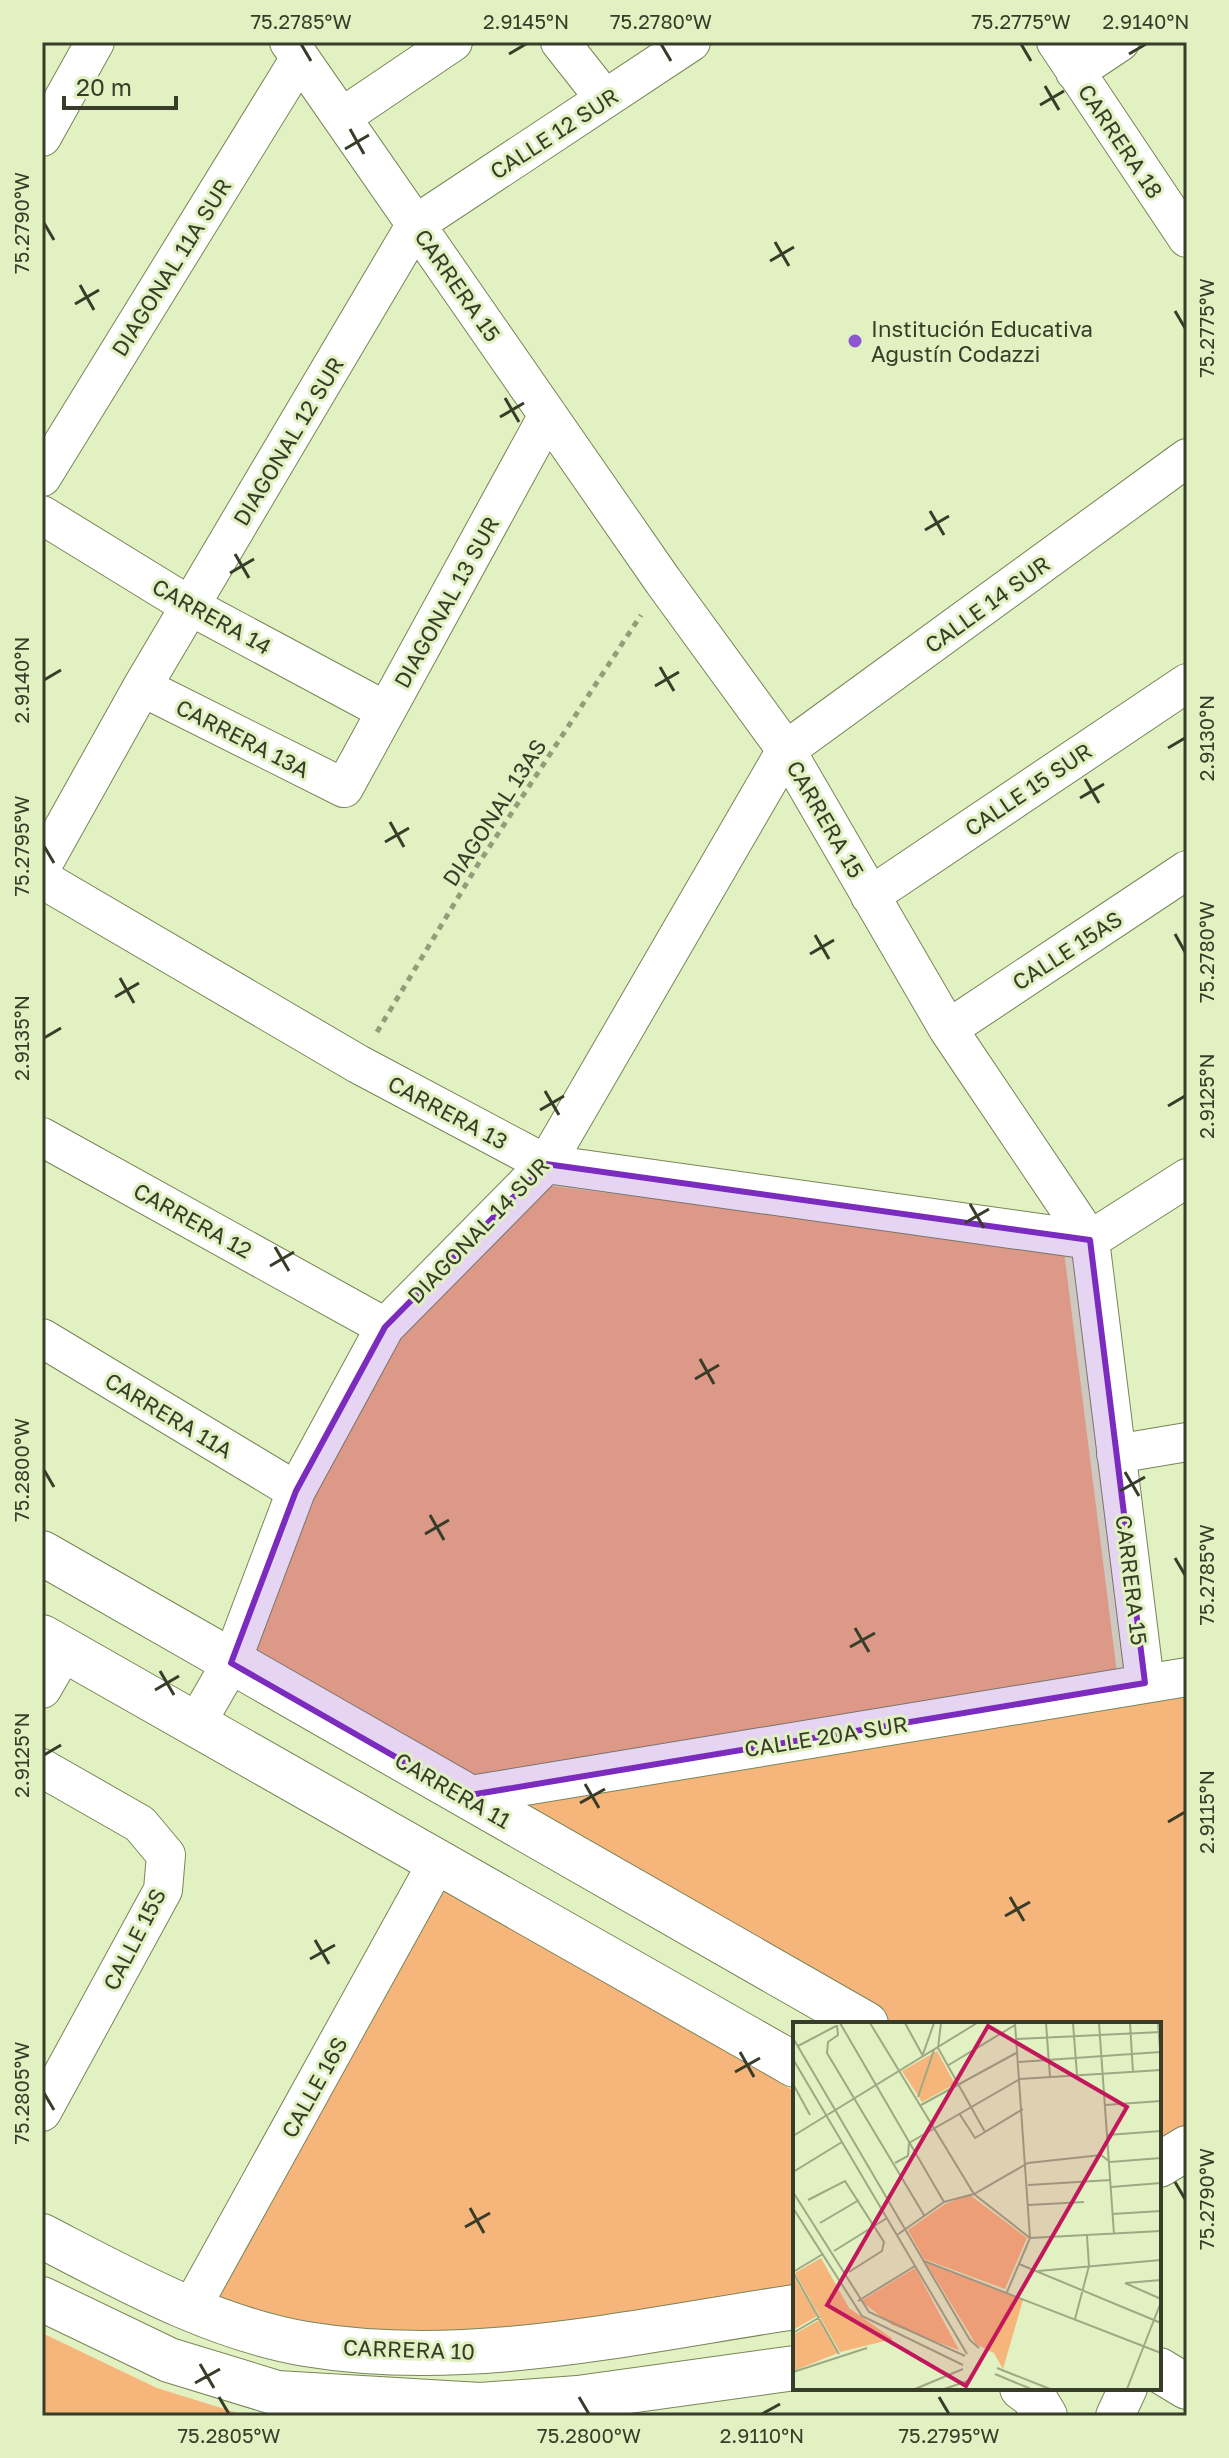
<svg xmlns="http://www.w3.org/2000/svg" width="1229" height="2458" font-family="'Golos Text',sans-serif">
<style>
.green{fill:#f6b57b}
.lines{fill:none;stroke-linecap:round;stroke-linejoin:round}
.minor-casing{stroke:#788558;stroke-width:40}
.major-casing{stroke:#788558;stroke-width:46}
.path{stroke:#929d7a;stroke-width:5;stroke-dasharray:6 6;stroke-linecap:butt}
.minor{stroke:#fff;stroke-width:38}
.major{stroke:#fff;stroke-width:44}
.marked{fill:#7b2cbf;fill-opacity:0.2;stroke:#7b2cbf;stroke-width:6;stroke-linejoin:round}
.ticks{fill:none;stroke:#373d29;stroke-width:3}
.poi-dot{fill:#8e57cf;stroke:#e2f1c1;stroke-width:3}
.labels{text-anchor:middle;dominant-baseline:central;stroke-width:6;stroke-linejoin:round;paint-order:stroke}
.street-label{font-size:22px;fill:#373d29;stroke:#e2f1c1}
.poi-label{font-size:22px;fill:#373d29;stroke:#e2f1c1;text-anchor:start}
.inset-road{fill:none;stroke:#9ea984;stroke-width:2}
.view{fill:#c2185b;fill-opacity:0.15;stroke:#c2185b;stroke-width:4}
.inset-edge{fill:none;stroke:#373d29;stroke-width:4}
.neatline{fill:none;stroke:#373d29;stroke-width:3}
.ticks-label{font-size:20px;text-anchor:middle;fill:#373d29}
</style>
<rect width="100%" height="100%" fill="#e2f1c1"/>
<path class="green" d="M 529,1183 L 1064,1251 L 1117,1673 L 470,1781 L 249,1654 L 311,1491 L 395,1335 Z
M 1187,1686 L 1187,2141 L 1159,2147 L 1159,2024 L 892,2024 L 498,1801 Z
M 443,1871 L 795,2092 L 795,2289 L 505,2337 L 313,2330 L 212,2301 Z
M 42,2333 L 157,2388 L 247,2416 L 42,2416 Z"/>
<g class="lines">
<defs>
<path id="minor" d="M 289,42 L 663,581 L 786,750 L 948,1029 L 1090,1240 L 1145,1683
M 560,42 L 605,99
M 1056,42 L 1187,238
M 1075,72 L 1120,42
M 342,117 L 453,42
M 42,137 L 95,42
M 42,477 L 300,58
M 42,515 L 190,606 L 386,711
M 142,687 L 344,788 L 548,415
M 42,866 L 142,687 L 416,224 L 691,42
M 42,879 L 358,1064 L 546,1164 L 1090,1240 L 1187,1178
M 870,896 L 1187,683
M 948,1029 L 1187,870
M 42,1137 L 385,1327
M 42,1338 L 296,1491
M 1116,1454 L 1187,1442
M 42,1689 L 65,1649
M 197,1722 L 231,1663 L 296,1491 L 385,1327 L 546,1164 L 786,750 L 1187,458
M 42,1768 L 140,1824 L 166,1855 L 163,1890 L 42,2112
M 464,1796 L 1187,1677
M 190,2310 L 437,1863
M 1115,2416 L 1128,2388"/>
<path id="major" d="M 42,1553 L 866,2024
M 42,1637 L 795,2065
M 1159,2165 L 1187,2148
M 42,2236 C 125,2279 212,2328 306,2344 C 468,2371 635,2331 795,2307
M 42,2299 L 169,2360 L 277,2393 L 480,2405 L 578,2398 L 795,2368
M 1159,2370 L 1187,2387
M 1022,2388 L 1033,2396 L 1045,2416"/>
</defs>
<use href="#minor" class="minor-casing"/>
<use href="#major" class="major-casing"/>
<path class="path" d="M 377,1032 L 477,866 L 641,615"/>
<use href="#minor" class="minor"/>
<use href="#major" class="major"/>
</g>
<path class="marked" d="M 546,1164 L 1090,1240 L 1145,1683 L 464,1796 L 231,1663 L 296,1491 L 385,1327 Z"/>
<path class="ticks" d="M 301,44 L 311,61M 661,44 L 671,61M 1021,44 L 1031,61M 509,54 L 526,44M 1129,54 L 1146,44M 1045,86 L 1059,110M 1040,105 L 1064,91M 350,129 L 364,154M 345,149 L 369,135M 44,223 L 54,240M 775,242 L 789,266M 770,261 L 794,247M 80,285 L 94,310M 75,304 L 99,290M 1175,311 L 1185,328M 505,398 L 519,422M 500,417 L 524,403M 930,511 L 944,535M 925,530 L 949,516M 235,554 L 249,578M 230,573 L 254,559M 660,667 L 674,691M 44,680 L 61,670M 655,686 L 679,672M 1168,748 L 1185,738M 1085,779 L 1099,803M 1080,798 L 1104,784M 390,822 L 404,847M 385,842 L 409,828M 44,846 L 54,863M 1175,934 L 1185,952M 815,935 L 829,959M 810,954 L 834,940M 120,978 L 134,1003M 115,997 L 139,983M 44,1038 L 61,1028M 545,1091 L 559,1115M 1168,1106 L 1185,1096M 540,1110 L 564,1096M 970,1204 L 984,1228M 965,1223 L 989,1209M 275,1247 L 289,1271M 270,1266 L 294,1252M 700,1359 L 714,1384M 695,1379 L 719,1365M 44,1470 L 54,1487M 1125,1472 L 1139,1496M 1120,1491 L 1145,1477M 430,1515 L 444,1540M 425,1534 L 449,1520M 1175,1558 L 1185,1575M 855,1628 L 869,1652M 850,1647 L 875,1633M 160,1671 L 174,1695M 155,1690 L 179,1676M 44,1755 L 61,1745M 585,1784 L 599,1808M 580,1803 L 605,1789M 1168,1822 L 1185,1812M 1010,1897 L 1024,1921M 1005,1916 L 1030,1902M 315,1940 L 329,1964M 310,1959 L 335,1945M 740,2052 L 754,2077M 735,2072 L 760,2058M 44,2093 L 54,2110M 1175,2182 L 1185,2199M 470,2208 L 484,2233M 465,2227 L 490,2213M 200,2364 L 214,2388M 195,2383 L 220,2369M 219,2397 L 229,2414M 579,2397 L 589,2414M 939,2397 L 949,2414M 762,2414 L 780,2404"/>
<circle class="poi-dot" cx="855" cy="341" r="8"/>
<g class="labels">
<g class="street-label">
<text transform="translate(554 133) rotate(-33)">CALLE 12 SUR</text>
<text transform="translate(1121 141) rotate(56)">CARRERA 18</text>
<text transform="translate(171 267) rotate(-58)">DIAGONAL 11A SUR</text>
<text transform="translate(458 285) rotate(55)">CARRERA 15</text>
<text transform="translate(288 441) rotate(-59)">DIAGONAL 12 SUR</text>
<text transform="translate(446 602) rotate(-61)">DIAGONAL 13 SUR</text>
<text transform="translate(987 604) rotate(-36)">CALLE 14 SUR</text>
<text transform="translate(212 616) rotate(29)">CARRERA 14</text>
<text transform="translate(243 738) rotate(27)">CARRERA 13A</text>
<text transform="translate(1028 789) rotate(-34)">CALLE 15 SUR</text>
<text transform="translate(494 812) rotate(-57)">DIAGONAL 13AS</text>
<text transform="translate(826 819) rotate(60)">CARRERA 15</text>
<text transform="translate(1067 950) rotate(-33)">CALLE 15AS</text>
<text transform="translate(448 1112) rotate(28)">CARRERA 13</text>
<text transform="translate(193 1220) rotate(29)">CARRERA 12</text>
<text transform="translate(478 1230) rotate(-46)">DIAGONAL 14 SUR</text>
<text transform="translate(169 1415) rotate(31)">CARRERA 11A</text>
<text transform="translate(1132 1580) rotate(83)">CARRERA 15</text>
<text transform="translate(826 1736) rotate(-9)">CALLE 20A SUR</text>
<text transform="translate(453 1790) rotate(30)">CARRERA 11</text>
<text transform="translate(134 1939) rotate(-63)">CALLE 15S</text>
<text transform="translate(314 2087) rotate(-61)">CALLE 16S</text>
<text transform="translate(409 2349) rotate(2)">CARRERA 10</text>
</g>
<g class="poi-label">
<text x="871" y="328">Institución Educativa<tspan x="871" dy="25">Agustín Codazzi</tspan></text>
</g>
</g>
<g transform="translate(793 2022)">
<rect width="368" height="368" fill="#e2f1c1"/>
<path d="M 144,29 L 162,62 L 129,80 L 109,49 ZM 177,173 L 234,216 L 212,267 L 131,237 L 115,208 L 152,182 ZM 28,236 L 56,286 L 100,317 L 47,330 L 2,251 ZM 133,241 L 230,278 L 210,347 L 201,331 L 183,322 ZM 122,246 L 166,328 L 99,303 L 68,279 ZM 0,253 L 24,294 L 0,308 ZM 26,298 L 45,331 L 0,349 L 0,313 Z" fill="#f6b57b"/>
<path class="inset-road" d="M 47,1 L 151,180M 77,1 L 181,172 L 237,216 L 368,209M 112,1 L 130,34M 148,1 L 145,26 L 192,110M 253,1 L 257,55M 280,1 L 284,53M 306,1 L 321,212M 337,1 L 340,50M 365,1 L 368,39M 44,3 L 45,13 L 35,20 L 34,31 L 131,193M 0,16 L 177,318 L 186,326M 224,17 L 368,10M 5,24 L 43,4M 130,32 L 141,1M 0,37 L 174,332M 226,40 L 367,30M 154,44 L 222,3M 0,62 L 17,93M 125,75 L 141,28M 128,83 L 225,30M 312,83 L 368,79M 166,91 L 182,116 L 230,87M 314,113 L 368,109M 0,114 L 184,1M 102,141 L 115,134 L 116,121 L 227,57 L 368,48M 0,150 L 49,120M 235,163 L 318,158M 318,165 L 368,161M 0,170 L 76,290 L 172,334M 15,178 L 52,159 L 91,220 L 89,229 L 56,250M 235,183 L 291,180M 0,186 L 69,294 L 170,343M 319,192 L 368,189M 27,201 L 66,178M 104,213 L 151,180 L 181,172 L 235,141 L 308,133 L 317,140 L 368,136M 41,229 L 94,196M 131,239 L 368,331M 226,242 L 368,301M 245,249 L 368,238M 0,250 L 46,332M 0,250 L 30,232M 332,261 L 368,277M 333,261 L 368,258M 214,270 L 237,216 L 222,1M 65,279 L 122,244M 282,297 L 296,244 L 294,214M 0,311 L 27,295M 204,346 L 257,367M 0,350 L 74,326M 202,352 L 238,367M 122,367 L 170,347M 151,367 L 178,358M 334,367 L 368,280"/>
<path class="view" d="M 195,4 L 334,85 L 173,364 L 34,283 Z"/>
<rect width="368" height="368" class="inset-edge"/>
</g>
<rect width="1229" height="2458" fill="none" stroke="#e2f1c1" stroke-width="88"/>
<path d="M64 96v12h112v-12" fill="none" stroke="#373d29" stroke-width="4"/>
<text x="76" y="96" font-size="24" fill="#373d29" stroke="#e2f1c1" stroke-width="6" paint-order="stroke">20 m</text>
<rect x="44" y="44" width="1141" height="2370" class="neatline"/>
<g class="ticks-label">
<text x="301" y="29">75.2785°W</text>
<text x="526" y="29">2.9145°N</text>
<text x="661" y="29">75.2780°W</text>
<text x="1021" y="29">75.2775°W</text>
<text x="1146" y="29">2.9140°N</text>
<text transform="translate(22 223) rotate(-90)" y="7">75.2790°W</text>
<text transform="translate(1207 328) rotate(-90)" y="7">75.2775°W</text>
<text transform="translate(22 680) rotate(-90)" y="7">2.9140°N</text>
<text transform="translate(1207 738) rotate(-90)" y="7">2.9130°N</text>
<text transform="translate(22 846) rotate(-90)" y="7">75.2795°W</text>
<text transform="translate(1207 952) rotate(-90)" y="7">75.2780°W</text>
<text transform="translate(22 1038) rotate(-90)" y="7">2.9135°N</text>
<text transform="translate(1207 1096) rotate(-90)" y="7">2.9125°N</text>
<text transform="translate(22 1470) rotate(-90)" y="7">75.2800°W</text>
<text transform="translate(1207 1575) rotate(-90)" y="7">75.2785°W</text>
<text transform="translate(22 1755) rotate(-90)" y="7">2.9125°N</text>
<text transform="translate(1207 1812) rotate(-90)" y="7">2.9115°N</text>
<text transform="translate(22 2093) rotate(-90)" y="7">75.2805°W</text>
<text transform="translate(1207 2199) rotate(-90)" y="7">75.2790°W</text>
<text x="229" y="2443">75.2805°W</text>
<text x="589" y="2443">75.2800°W</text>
<text x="762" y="2443">2.9110°N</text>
<text x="949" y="2443">75.2795°W</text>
</g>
</svg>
